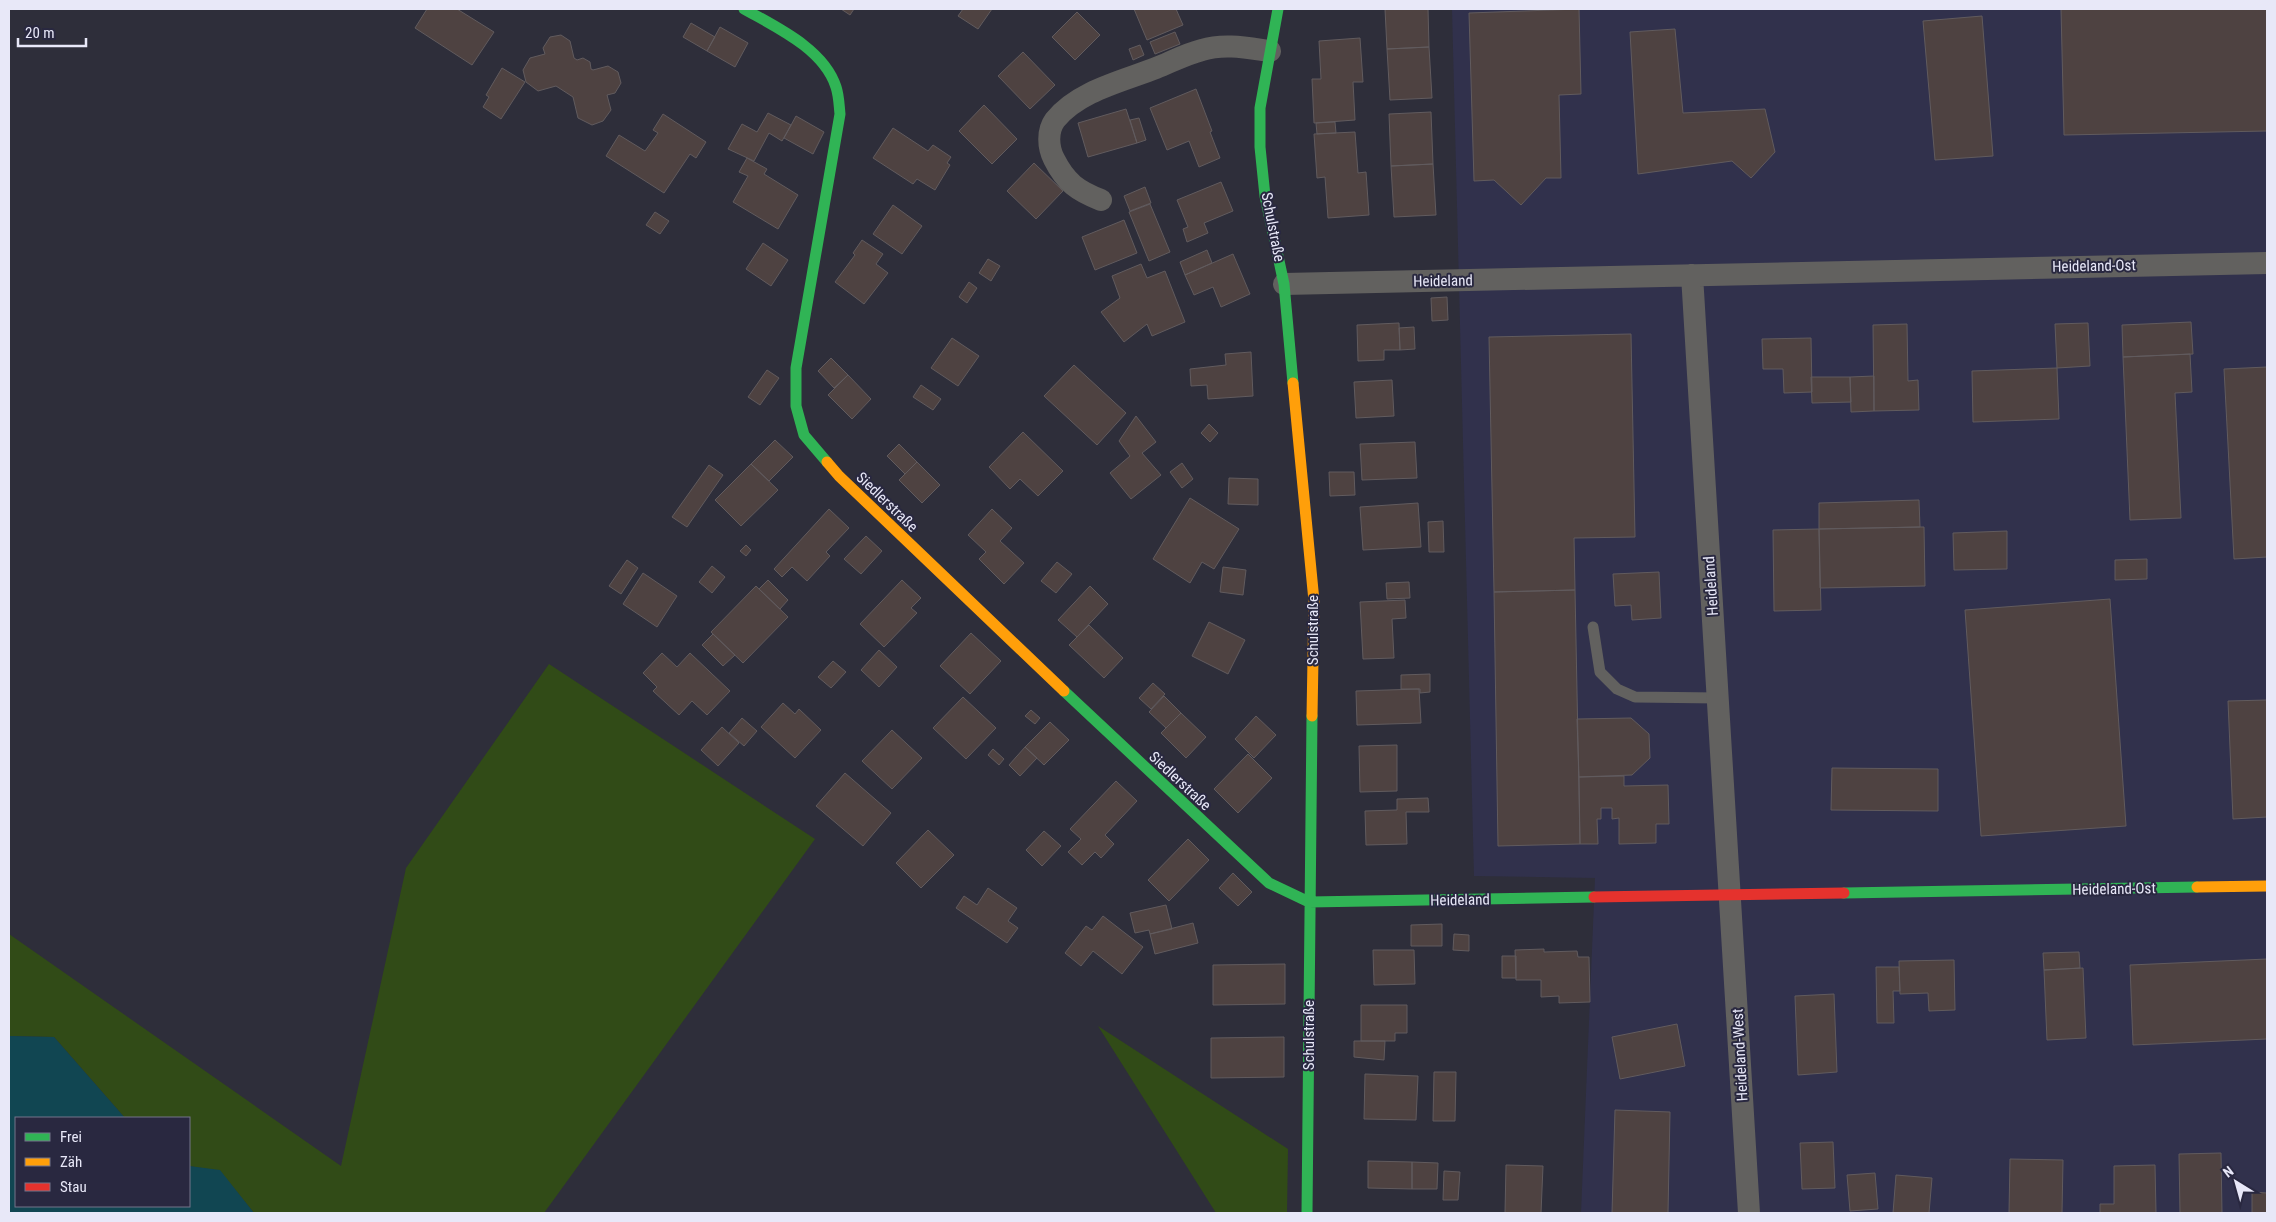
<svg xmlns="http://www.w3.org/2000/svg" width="2276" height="1222" font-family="'Roboto Condensed',sans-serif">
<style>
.built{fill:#31314c}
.green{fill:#314b17}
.water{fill:#114652}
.building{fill:#4e4241;stroke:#615b5e}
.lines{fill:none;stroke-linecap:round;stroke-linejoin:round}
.lane{stroke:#62615f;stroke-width:11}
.street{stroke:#62615f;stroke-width:22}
.fast{stroke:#30b455;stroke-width:11}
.slow{stroke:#ff9f0a;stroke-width:11}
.jam{stroke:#e5322d;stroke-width:11}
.labels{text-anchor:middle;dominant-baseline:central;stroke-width:4;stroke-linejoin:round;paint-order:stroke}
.street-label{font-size:15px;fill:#e8e8f8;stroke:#292840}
</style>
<rect width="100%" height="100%" fill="#2e2e3a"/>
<path class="built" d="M 1452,9 L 2267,9 L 2267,1213 L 1581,1213 L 1595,878 L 1474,876 Z"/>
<path class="green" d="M 549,664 L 815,839 L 544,1213 L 254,1213 L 220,1171 L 189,1166 L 189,1118 L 125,1118 L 54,1037 L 9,1036 L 9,934 L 341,1166 L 406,868 Z
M 1098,1026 L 1288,1149 L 1287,1213 L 1216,1213 Z"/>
<path class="water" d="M 9,1036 L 54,1037 L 125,1118 L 16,1118 L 16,1206 L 189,1206 L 189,1166 L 220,1170 L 254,1213 L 9,1213 Z"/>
<path class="building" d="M 427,9 L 457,9 L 494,32 L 472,65 L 415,28 Z
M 841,9 L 854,9 L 850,15 Z
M 963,9 L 992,9 L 978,29 L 958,16 Z
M 1134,9 L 1176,9 L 1183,25 L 1147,40 Z
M 1385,9 L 1428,9 L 1429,47 L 1387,49 Z
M 1579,9 L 1581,94 L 1559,95 L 1561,178 L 1546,178 L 1521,205 L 1494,180 L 1474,181 L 1469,13 Z
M 2061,9 L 2267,9 L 2267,131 L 2064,135 Z
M 1077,12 L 1100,35 L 1075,60 L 1052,37 Z
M 1982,16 L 1993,156 L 1935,160 L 1923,21 Z
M 691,23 L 715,37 L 707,51 L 683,37 Z
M 720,27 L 748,43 L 735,67 L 707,51 Z
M 1675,29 L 1683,113 L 1765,109 L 1775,152 L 1751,178 L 1732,161 L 1638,174 L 1630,32 Z
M 1175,32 L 1180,44 L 1155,54 L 1150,42 Z
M 561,35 L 570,41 L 574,58 L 577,60 L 583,58 L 590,62 L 591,69 L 593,70 L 608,66 L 618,72 L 621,83 L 615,93 L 607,95 L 611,110 L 603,121 L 592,125 L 578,118 L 573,97 L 556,86 L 538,91 L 526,82 L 523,70 L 530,58 L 545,54 L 543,48 L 550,37 Z
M 1360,38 L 1363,82 L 1353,82 L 1355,120 L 1314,123 L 1312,79 L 1321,79 L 1319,41 Z
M 1140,45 L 1144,55 L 1133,60 L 1129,49 Z
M 1429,47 L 1432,98 L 1390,100 L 1387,49 Z
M 1023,52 L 1055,85 L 1030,109 L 998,76 Z
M 502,68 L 525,82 L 501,119 L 483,107 L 489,97 L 486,95 Z
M 1196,89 L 1212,131 L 1210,132 L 1220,158 L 1199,167 L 1189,141 L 1167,150 L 1150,108 Z
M 984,105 L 1017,139 L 992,164 L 959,131 Z
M 1126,109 L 1137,143 L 1088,157 L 1078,123 Z
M 1431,112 L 1433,164 L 1391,166 L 1389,114 Z
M 768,113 L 791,125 L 782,141 L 769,133 L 754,161 L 728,149 L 742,124 L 757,132 Z
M 663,114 L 706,142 L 696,158 L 690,154 L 664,193 L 606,156 L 619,135 L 645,151 L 658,133 L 653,130 Z
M 796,116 L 824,132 L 813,154 L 784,138 Z
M 1139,118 L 1146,140 L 1137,143 L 1130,120 Z
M 1335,122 L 1336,133 L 1317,134 L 1316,123 Z
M 893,128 L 928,151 L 933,145 L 951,157 L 947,163 L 950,165 L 935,190 L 917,179 L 913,184 L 873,158 Z
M 1355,132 L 1358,173 L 1366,172 L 1369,215 L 1328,218 L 1325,177 L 1317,178 L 1314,134 Z
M 747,158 L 767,169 L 764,174 L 798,195 L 778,229 L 733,202 L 748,176 L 739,172 Z
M 1034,163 L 1063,191 L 1036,219 L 1007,191 Z
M 1433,164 L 1436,215 L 1394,217 L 1391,166 Z
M 1221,182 L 1233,211 L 1204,223 L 1208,233 L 1187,242 L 1183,229 L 1188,227 L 1177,200 Z
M 1145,187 L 1151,203 L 1130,211 L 1124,196 Z
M 1150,204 L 1170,252 L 1149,261 L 1129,212 Z
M 893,205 L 922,226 L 902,254 L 873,234 Z
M 655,212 L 669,221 L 660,234 L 646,225 Z
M 1124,220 L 1137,253 L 1095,270 L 1082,237 Z
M 862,240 L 883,254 L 876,264 L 888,273 L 864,304 L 835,282 L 855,255 L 853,253 Z
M 763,243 L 788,260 L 771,286 L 746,269 Z
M 1207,250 L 1212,263 L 1185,275 L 1180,262 Z
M 1233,254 L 1250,294 L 1221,307 L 1213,287 L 1194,295 L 1185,275 Z
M 988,259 L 1000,266 L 991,281 L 979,273 Z
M 1141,264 L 1147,278 L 1165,271 L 1185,322 L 1152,336 L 1147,324 L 1124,342 L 1101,312 L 1120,298 L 1112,276 Z
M 969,282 L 977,288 L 967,303 L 959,297 Z
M 1447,297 L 1448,320 L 1432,321 L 1431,298 Z
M 2191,322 L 2193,354 L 2123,357 L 2122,325 Z
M 1399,323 L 1400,350 L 1384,350 L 1384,360 L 1358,361 L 1357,325 Z
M 2088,323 L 2090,366 L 2057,368 L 2055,324 Z
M 1907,324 L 1908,381 L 1918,380 L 1919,410 L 1874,411 L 1873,325 Z
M 1414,327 L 1415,349 L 1400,350 L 1399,328 Z
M 1631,334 L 1635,537 L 1574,538 L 1575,590 L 1494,592 L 1489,337 Z
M 952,338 L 979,356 L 958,386 L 931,368 Z
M 1811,338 L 1812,392 L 1784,393 L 1783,369 L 1763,369 L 1762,339 Z
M 1251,352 L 1253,396 L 1208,399 L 1207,385 L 1191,386 L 1190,369 L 1226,365 L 1225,354 Z
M 2190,354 L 2192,392 L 2175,393 L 2181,518 L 2130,520 L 2123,357 Z
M 831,358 L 848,375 L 834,388 L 818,371 Z
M 1074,365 L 1126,413 L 1097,445 L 1044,396 Z
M 2267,367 L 2267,557 L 2234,559 L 2224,369 Z
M 2057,368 L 2059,419 L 1973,422 L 1972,371 Z
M 767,370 L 779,378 L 760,405 L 748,397 Z
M 848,375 L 871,399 L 852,419 L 828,395 Z
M 1874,376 L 1874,411 L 1851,412 L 1850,377 Z
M 1811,377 L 1850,377 L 1851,402 L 1812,403 Z
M 1392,380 L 1394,416 L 1356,418 L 1354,382 Z
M 921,385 L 941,399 L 933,410 L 913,397 Z
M 1136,416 L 1156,442 L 1142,453 L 1161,475 L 1131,499 L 1110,473 L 1130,456 L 1119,441 Z
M 1209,424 L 1218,433 L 1210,442 L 1201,433 Z
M 1023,432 L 1063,471 L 1038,496 L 1020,479 L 1010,489 L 989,467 Z
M 775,440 L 793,457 L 769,481 L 751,464 Z
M 1415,442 L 1417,478 L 1362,480 L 1360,444 Z
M 899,444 L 917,462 L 905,474 L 887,456 Z
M 917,462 L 940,485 L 922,503 L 899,480 Z
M 1182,463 L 1193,479 L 1182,488 L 1170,472 Z
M 751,464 L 778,490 L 741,526 L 715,500 Z
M 709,465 L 723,475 L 687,527 L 672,517 Z
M 1329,472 L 1354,472 L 1355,495 L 1330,496 Z
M 1229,478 L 1258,479 L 1258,505 L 1228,504 Z
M 1190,498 L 1239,529 L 1214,569 L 1202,562 L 1190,583 L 1153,559 Z
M 1919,500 L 1920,527 L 1819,529 L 1819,503 Z
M 1418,503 L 1421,547 L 1363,550 L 1360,507 Z
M 829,509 L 849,528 L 826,552 L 830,556 L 807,581 L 792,567 L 782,577 L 774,569 Z
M 992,509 L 1012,528 L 1000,541 L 1024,563 L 1004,584 L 979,559 L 986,552 L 968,535 Z
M 1443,521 L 1444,552 L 1429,552 L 1428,522 Z
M 1920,527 L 1924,527 L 1925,586 L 1820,588 L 1819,529 Z
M 1819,529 L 1821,610 L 1774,611 L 1773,530 Z
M 2007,531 L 2007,569 L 1954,570 L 1953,533 Z
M 866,536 L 882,551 L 861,574 L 844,559 Z
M 746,545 L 751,550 L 746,556 L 740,551 Z
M 2147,559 L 2147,579 L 2115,580 L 2115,560 Z
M 627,560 L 638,568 L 621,594 L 609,586 Z
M 1057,562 L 1072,574 L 1056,593 L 1041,581 Z
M 712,566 L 725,577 L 712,593 L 699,582 Z
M 1223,567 L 1246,570 L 1243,595 L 1220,592 Z
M 1659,572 L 1661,618 L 1632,620 L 1631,605 L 1615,606 L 1613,574 Z
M 643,573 L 677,596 L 657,627 L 623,604 Z
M 768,580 L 788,600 L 780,609 L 759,589 Z
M 902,580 L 921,598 L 911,608 L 917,613 L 884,647 L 860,624 Z
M 1409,582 L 1410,598 L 1387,599 L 1386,583 Z
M 756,586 L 788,617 L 743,663 L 711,632 Z
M 1090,586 L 1108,604 L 1077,637 L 1058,620 Z
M 1575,590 L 1580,844 L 1498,846 L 1494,592 Z
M 2110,599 L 2126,826 L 1981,836 L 1965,610 Z
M 1405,600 L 1406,618 L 1392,619 L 1394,658 L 1363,659 L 1360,602 Z
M 1209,622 L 1245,640 L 1228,674 L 1192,656 Z
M 1089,625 L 1123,658 L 1104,678 L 1069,645 Z
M 971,633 L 1001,661 L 970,694 L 940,666 Z
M 713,634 L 735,655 L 723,666 L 702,645 Z
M 879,650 L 897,667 L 879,687 L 861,670 Z
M 662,653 L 677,667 L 690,653 L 730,691 L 707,715 L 692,701 L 679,715 L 653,691 L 657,687 L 643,673 Z
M 833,661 L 846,672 L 831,688 L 818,677 Z
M 1430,674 L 1430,692 L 1420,693 L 1420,689 L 1401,689 L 1401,675 Z
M 1153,683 L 1165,694 L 1151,709 L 1139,698 Z
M 1419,689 L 1421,723 L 1357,725 L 1356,691 Z
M 1164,696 L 1181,713 L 1166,728 L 1149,712 Z
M 963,697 L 996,728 L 966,759 L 933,728 Z
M 2267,700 L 2267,817 L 2233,819 L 2228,701 Z
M 783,703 L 795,714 L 799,709 L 821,730 L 795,758 L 761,727 Z
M 1031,710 L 1040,718 L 1035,724 L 1025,716 Z
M 1181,713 L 1206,737 L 1186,758 L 1161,733 Z
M 1256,716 L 1276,735 L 1254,758 L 1235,739 Z
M 742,718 L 757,731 L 744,746 L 729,733 Z
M 1631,718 L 1649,734 L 1650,758 L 1632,775 L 1579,777 L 1577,719 Z
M 1050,722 L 1069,740 L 1044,765 L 1025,747 Z
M 722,727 L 739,743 L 718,766 L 701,750 Z
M 892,730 L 922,758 L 892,789 L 862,761 Z
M 1397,745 L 1397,791 L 1360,792 L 1359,746 Z
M 1025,747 L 1037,758 L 1020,776 L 1009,765 Z
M 993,749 L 1004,759 L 999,765 L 988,755 Z
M 1248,754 L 1272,778 L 1238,813 L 1214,789 Z
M 1832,768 L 1938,769 L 1938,811 L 1831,810 Z
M 845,773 L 891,813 L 863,846 L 816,806 Z
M 1624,776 L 1624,786 L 1668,785 L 1669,824 L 1656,824 L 1656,843 L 1619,844 L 1619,818 L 1612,819 L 1612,808 L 1601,808 L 1601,819 L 1597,819 L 1598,844 L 1580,844 L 1579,777 Z
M 1116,781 L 1137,801 L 1105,835 L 1114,844 L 1101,858 L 1095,852 L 1082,865 L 1068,852 L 1081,839 L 1070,829 Z
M 1428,798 L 1429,812 L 1406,812 L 1407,844 L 1366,845 L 1365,811 L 1397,810 L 1397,799 Z
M 928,830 L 954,855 L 921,888 L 896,863 Z
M 1044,831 L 1061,846 L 1042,866 L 1026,850 Z
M 1188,839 L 1209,860 L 1169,901 L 1148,880 Z
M 1233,873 L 1252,892 L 1238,906 L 1219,888 Z
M 988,888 L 1017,908 L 1008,921 L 1018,928 L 1007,943 L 956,908 L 964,896 L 977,905 Z
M 1166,905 L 1172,929 L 1150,934 L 1149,930 L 1135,933 L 1130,913 Z
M 1103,916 L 1143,947 L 1122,974 L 1093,951 L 1081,966 L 1065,953 L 1086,926 L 1092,930 Z
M 1193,923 L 1198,943 L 1155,954 L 1150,934 Z
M 1442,924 L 1442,946 L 1411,946 L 1411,925 Z
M 1454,934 L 1469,935 L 1469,951 L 1453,950 Z
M 1544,949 L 1544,952 L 1577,951 L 1578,957 L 1589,957 L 1590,1002 L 1559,1003 L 1559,996 L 1541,997 L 1541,980 L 1516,980 L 1515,950 Z
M 1373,950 L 1414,950 L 1415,984 L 1374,985 Z
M 2079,952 L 2080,968 L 2044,970 L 2043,953 Z
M 1502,956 L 1516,956 L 1516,978 L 1502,978 Z
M 2267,959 L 2267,1039 L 2133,1045 L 2130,965 Z
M 1954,960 L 1955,1010 L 1929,1011 L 1928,993 L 1900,994 L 1899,961 Z
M 1285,964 L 1285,1004 L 1213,1005 L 1213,965 Z
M 1876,967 L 1899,967 L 1900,991 L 1893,991 L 1894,1023 L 1877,1023 Z
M 2083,968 L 2086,1038 L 2047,1040 L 2044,970 Z
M 1834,994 L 1837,1072 L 1798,1075 L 1795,996 Z
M 1361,1005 L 1407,1005 L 1407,1033 L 1395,1033 L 1395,1041 L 1361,1041 Z
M 1677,1024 L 1685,1066 L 1620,1079 L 1612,1037 Z
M 1284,1037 L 1284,1077 L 1211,1078 L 1211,1038 Z
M 1354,1041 L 1385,1041 L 1384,1060 L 1354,1057 Z
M 1434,1072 L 1456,1072 L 1455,1121 L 1433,1121 Z
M 1365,1074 L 1418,1076 L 1416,1120 L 1364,1119 Z
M 1615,1110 L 1670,1112 L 1668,1213 L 1612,1213 Z
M 1833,1142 L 1835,1188 L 1802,1189 L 1800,1143 Z
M 2221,1153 L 2222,1213 L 2180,1213 L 2179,1154 Z
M 2010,1159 L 2063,1160 L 2062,1213 L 2009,1213 Z
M 1368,1161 L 1412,1162 L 1412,1189 L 1368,1188 Z
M 1412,1162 L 1438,1163 L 1437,1189 L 1412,1189 Z
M 1506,1165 L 1543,1166 L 1541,1213 L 1505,1213 Z
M 2155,1165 L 2156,1213 L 2100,1213 L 2100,1204 L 2114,1204 L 2114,1166 Z
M 1444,1171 L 1460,1172 L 1458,1200 L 1443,1200 Z
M 1875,1173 L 1878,1209 L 1850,1211 L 1847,1175 Z
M 1896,1175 L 1932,1178 L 1929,1213 L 1893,1213 Z
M 2252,1192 L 2267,1193 L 2267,1213 L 2252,1213 Z"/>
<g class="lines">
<path class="lane" d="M 1593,627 L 1600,672 L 1617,689 L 1635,697 L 1718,698"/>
<path class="street" d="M 1101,200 C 1078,191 1066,183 1054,159 C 1048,147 1047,131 1055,120 C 1078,91 1123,81 1156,68 C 1171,62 1186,54 1202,50 C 1224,43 1248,48 1270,51
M 1692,275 L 1749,1213
M 1284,284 L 2267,263"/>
<path class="fast" d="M 744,9 C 776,27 824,49 836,87 C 839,96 839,105 840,114 L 796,368 L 796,406 L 804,435 L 827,462
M 1278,9 L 1260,108 L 1260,147 L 1265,196 L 1284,284 L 1293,383
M 1064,691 L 1269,883 L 1309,902 L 1594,897
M 1844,893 L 2197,887
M 1307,1213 L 1312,716"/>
<path class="slow" d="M 1293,383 L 1314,601 L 1312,716
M 827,462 L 839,476 L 1064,691
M 2197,887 L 2267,886"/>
<path class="jam" d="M 1594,897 L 1844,893"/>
</g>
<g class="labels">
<g class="street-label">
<text transform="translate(1273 227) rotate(79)">Schulstraße</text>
<text transform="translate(2094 266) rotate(-1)">Heideland-Ost</text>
<text transform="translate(1443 281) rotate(-1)">Heideland</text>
<text transform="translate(887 502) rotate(44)">Siedlerstraße</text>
<text transform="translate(1711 586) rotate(-94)">Heideland</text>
<text transform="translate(1313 630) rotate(-90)">Schulstraße</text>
<text transform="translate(1180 781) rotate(43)">Siedlerstraße</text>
<text transform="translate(2114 889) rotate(-1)">Heideland-Ost</text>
<text transform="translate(1460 900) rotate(-1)">Heideland</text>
<text transform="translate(1309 1035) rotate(-90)">Schulstraße</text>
<text transform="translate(1740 1055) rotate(-93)">Heideland-West</text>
</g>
</g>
<rect width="2276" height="1222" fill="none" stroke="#e8e8f8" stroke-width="20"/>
<rect x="15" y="1117" width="175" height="90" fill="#292840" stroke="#75758a"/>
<rect x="25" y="1133" width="25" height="8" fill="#30b455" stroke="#75758a"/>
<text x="60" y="1142" font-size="15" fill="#e8e8f8">Frei</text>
<rect x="25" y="1158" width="25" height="8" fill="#ff9f0a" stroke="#75758a"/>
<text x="60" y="1167" font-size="15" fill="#e8e8f8">Zäh</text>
<rect x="25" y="1183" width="25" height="8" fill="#e5322d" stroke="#75758a"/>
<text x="60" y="1192" font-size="15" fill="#e8e8f8">Stau</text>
<g transform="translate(2236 1182) rotate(323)" stroke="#292840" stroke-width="4" paint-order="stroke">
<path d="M0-4L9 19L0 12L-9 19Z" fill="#e8e8f8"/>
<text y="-8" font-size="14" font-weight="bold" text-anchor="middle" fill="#e8e8f8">N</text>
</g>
<path d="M18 38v8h68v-8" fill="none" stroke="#e8e8f8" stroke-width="2.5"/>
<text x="25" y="38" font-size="15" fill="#e8e8f8" stroke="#292840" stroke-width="4" paint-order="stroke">20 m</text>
</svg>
